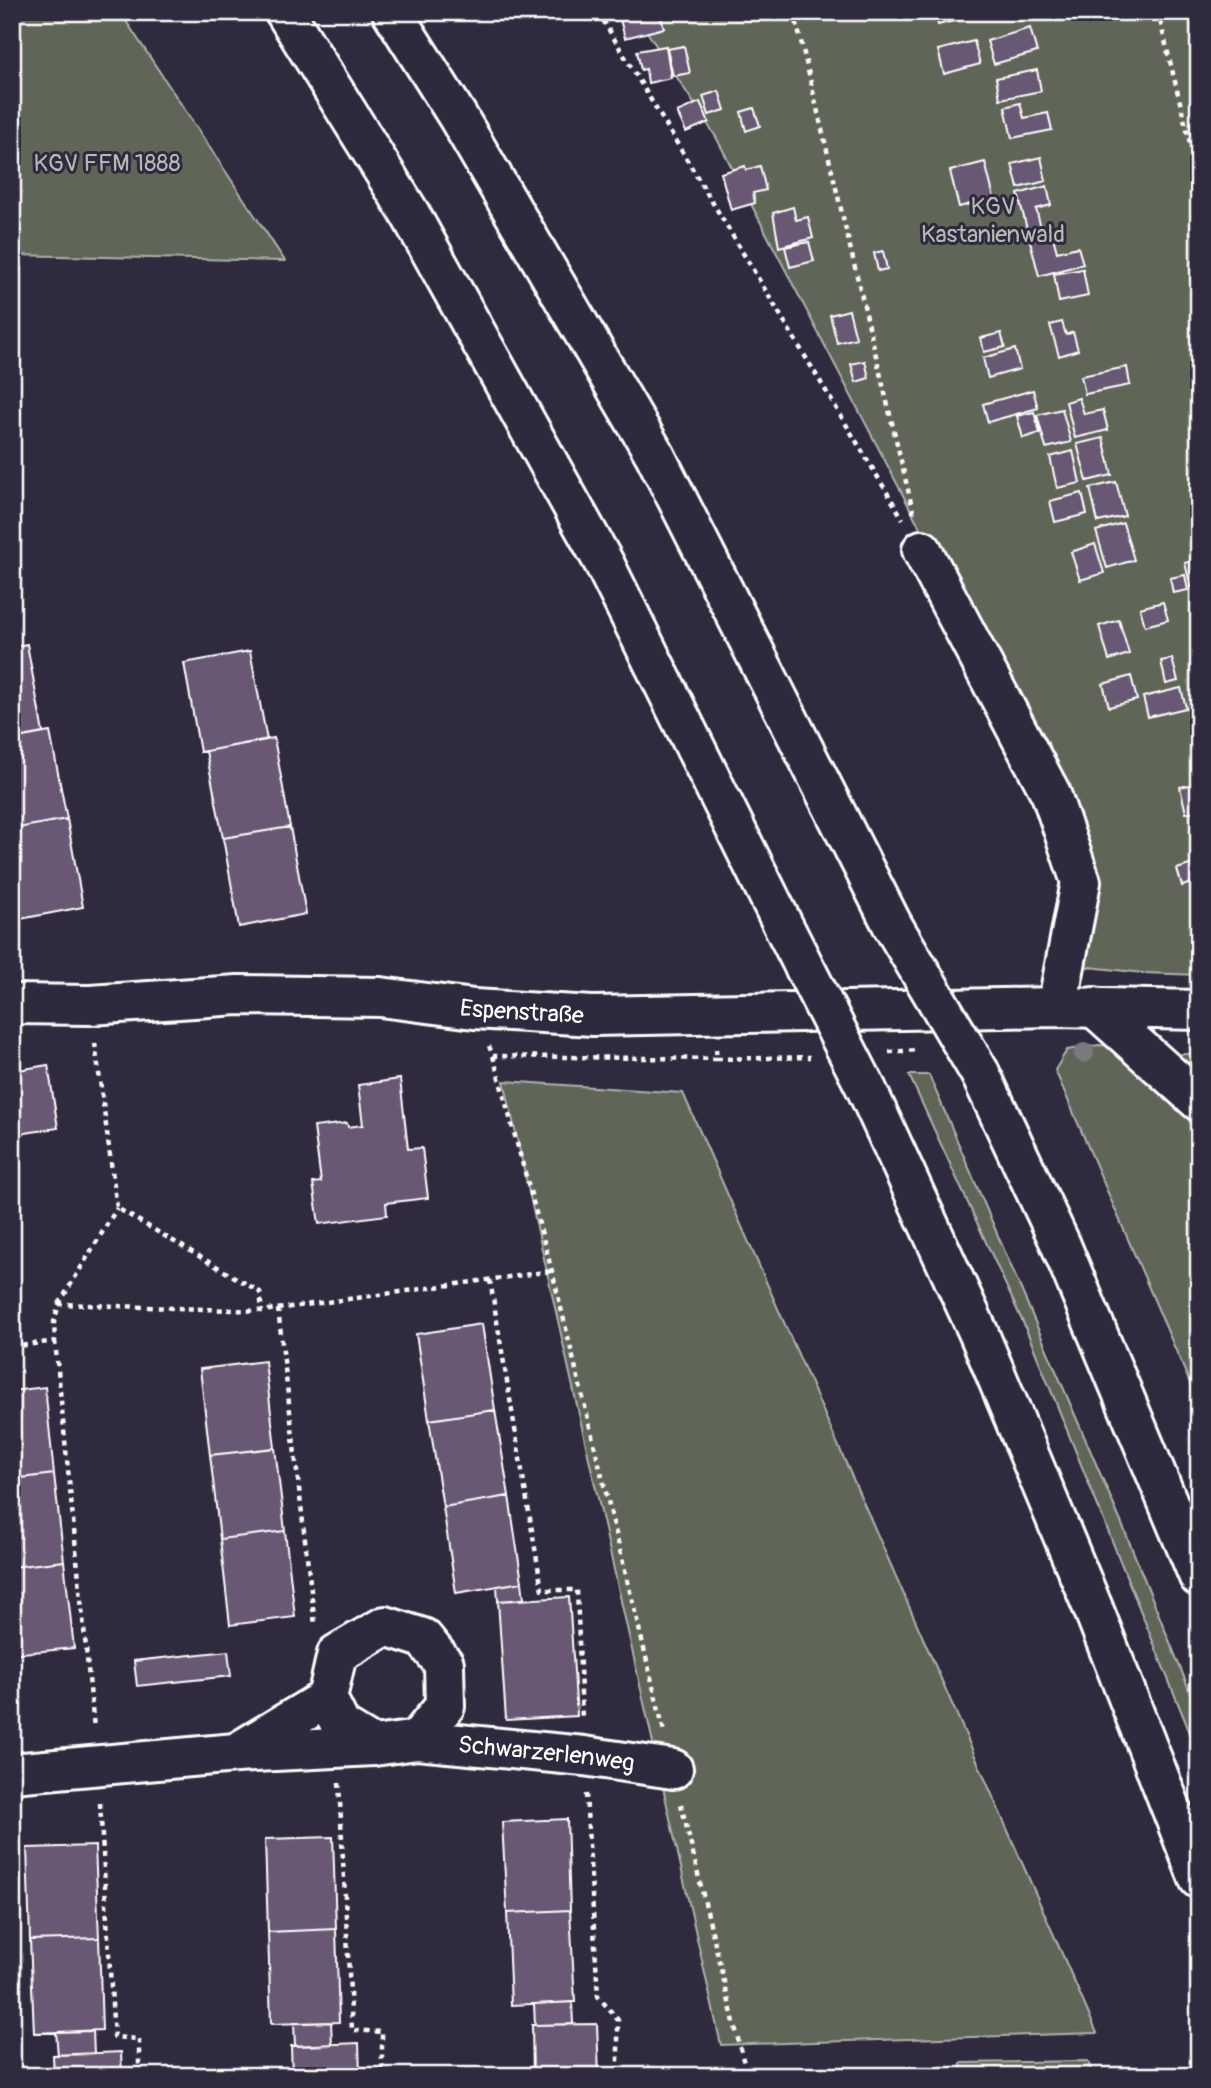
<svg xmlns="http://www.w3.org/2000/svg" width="1211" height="2088" font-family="Pangolin,sans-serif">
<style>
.green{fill:#5e6659;stroke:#aeb2ac;stroke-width:2}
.building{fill:#675873;stroke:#fff;stroke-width:2}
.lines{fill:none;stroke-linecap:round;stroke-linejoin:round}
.minor-casing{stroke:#fff;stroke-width:44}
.highway-casing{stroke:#fff;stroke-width:44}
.path{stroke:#fff;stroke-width:4.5;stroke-dasharray:5 5;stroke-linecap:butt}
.minor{stroke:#2f2a3d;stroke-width:38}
.highway{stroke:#2f2a3d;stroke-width:38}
.highway-bridge-casing{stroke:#fff;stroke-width:44;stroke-linecap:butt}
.highway-bridge{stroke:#2f2a3d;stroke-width:38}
.tree{fill:#7a797e}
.labels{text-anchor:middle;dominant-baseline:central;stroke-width:6;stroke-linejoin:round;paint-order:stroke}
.park-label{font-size:24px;fill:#b7bab4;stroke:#2f2a3d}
.street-label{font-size:24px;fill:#fff;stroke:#2f2a3d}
</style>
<rect width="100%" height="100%" fill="#2f2a3d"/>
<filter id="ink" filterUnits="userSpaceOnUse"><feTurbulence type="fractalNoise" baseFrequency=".0143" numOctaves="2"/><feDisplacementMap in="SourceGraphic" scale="14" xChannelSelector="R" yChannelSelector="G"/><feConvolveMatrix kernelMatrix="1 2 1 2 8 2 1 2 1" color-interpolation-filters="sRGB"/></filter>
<g filter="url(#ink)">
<path class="green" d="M 12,12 L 120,12 L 285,261 L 12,255 Z
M 634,12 L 1199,12 L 1199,975 L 1143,973 L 1081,966 L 1082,838 L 716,137 Z
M 1099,1045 L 1129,1047 L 1186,1099 L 1199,1141 L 1199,1404 L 1055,1070 L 1067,1050 Z
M 1176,1054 L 1199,1054 L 1199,1115 Z
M 909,1075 L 929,1075 L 1124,1529 L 1199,1714 L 1199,1755 L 1026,1329 Z
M 504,1081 L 683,1093 L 1097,2033 L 721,2045 Z
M 1088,2061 L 1093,2076 L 962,2076 L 961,2063 Z"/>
<path class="building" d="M 618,12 L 659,12 L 664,28 L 625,38 Z
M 935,12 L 964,12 L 965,18 L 938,25 Z
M 1030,28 L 1037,52 L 994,64 L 987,41 Z
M 974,41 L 980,64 L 944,74 L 938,50 Z
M 666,46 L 671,78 L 648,83 L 646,69 L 641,70 L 637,51 Z
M 684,46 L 690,73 L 673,76 L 667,49 Z
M 1037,70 L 1041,91 L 1000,99 L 996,78 Z
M 719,91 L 725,110 L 709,115 L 703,96 Z
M 700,102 L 709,122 L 686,132 L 677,112 Z
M 1020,103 L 1024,118 L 1048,113 L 1052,130 L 1012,138 L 1005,107 Z
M 754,108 L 760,126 L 746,131 L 741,112 Z
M 1041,157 L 1046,181 L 1018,188 L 1012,164 Z
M 985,162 L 994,198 L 959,207 L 950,171 Z
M 745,166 L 746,170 L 760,166 L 766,190 L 753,193 L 755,203 L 731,210 L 721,173 Z
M 1047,186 L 1051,205 L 1036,209 L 1041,228 L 1050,226 L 1057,252 L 1078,247 L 1083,264 L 1039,276 L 1018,194 Z
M 793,207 L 796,220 L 808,217 L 813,238 L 779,247 L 773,213 Z
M 809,242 L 814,261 L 790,267 L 785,247 Z
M 883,251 L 887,269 L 878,271 L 874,253 Z
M 1083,269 L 1088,296 L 1059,302 L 1054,274 Z
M 849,310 L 856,338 L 837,343 L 830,315 Z
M 1062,322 L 1066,335 L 1073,332 L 1078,350 L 1059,356 L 1050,325 Z
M 1001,333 L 1005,347 L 984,352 L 981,338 Z
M 1015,349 L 1020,369 L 988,378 L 983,358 Z
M 865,361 L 869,378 L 856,382 L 851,364 Z
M 1127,367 L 1130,385 L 1085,394 L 1081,376 Z
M 1033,390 L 1038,408 L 988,422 L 983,404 Z
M 1079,398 L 1084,414 L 1103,410 L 1108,430 L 1075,438 L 1066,402 Z
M 1062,409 L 1071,442 L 1046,448 L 1037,415 Z
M 1034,412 L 1040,433 L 1023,438 L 1017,416 Z
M 1103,438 L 1112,475 L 1087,481 L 1077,444 Z
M 1073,451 L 1080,483 L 1057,488 L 1050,457 Z
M 1116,482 L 1125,516 L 1098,522 L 1090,488 Z
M 1082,493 L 1087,514 L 1055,522 L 1050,501 Z
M 1123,523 L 1134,560 L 1107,568 L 1096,531 Z
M 1095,544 L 1104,573 L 1080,580 L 1071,552 Z
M 1199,559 L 1199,585 L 1191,587 L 1185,563 Z
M 1185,575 L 1188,590 L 1173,593 L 1170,578 Z
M 1163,602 L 1168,620 L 1145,626 L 1140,608 Z
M 1119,620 L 1129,654 L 1109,660 L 1099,626 Z
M 27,644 L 43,733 L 12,739 L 12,647 Z
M 250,651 L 267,740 L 200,752 L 184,663 Z
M 1172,659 L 1178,681 L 1166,684 L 1161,661 Z
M 1131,676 L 1137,700 L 1109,707 L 1103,684 Z
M 1181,688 L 1186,708 L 1148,717 L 1143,697 Z
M 50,732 L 67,819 L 12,829 L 12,739 Z
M 274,738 L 290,827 L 223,838 L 206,751 Z
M 1199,783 L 1199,810 L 1186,813 L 1180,787 Z
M 67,819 L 83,907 L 15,920 L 12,904 L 12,829 Z
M 290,827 L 306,914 L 239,927 L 223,838 Z
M 1199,862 L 1199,881 L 1182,886 L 1177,869 Z
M 48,1065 L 58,1128 L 12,1135 L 12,1071 Z
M 400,1079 L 408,1149 L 422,1148 L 428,1198 L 386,1203 L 387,1215 L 319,1224 L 313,1183 L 321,1182 L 314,1127 L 347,1123 L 348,1127 L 363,1125 L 358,1085 Z
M 482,1324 L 495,1410 L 429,1420 L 416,1334 Z
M 265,1361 L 275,1448 L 210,1455 L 200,1369 Z
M 45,1387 L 54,1474 L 12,1479 L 12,1391 Z
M 495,1410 L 509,1496 L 443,1507 L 429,1420 Z
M 275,1448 L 285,1531 L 220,1539 L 210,1455 Z
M 54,1474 L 64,1561 L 12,1567 L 12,1479 Z
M 509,1496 L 522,1582 L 456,1593 L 443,1507 Z
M 285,1531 L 295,1617 L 230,1625 L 220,1539 Z
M 64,1561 L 74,1648 L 12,1654 L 12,1567 Z
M 522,1582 L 524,1599 L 498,1601 L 497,1586 Z
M 569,1597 L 577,1716 L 506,1720 L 498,1601 Z
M 228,1651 L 231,1676 L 137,1686 L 134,1661 Z
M 567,1819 L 570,1910 L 507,1913 L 502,1822 Z
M 333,1837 L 336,1929 L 268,1932 L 265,1839 Z
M 95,1846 L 99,1938 L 30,1940 L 27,1848 Z
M 570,1910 L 575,2002 L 511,2005 L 507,1913 Z
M 336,1929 L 339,2022 L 271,2024 L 268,1932 Z
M 99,1938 L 102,2030 L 34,2033 L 30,1940 Z
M 572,2002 L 573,2024 L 535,2025 L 534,2004 Z
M 331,2022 L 332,2045 L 295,2046 L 294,2023 Z
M 597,2024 L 599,2076 L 533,2076 L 532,2025 Z
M 93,2031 L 94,2054 L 58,2055 L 56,2032 Z
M 359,2043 L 360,2076 L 292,2076 L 291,2046 Z
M 121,2052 L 122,2076 L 54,2076 L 53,2055 Z"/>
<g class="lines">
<defs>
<g id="minor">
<path d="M 922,550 L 1051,794 L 1081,882 L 1057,1007"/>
<path id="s1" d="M 12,1004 L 90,1005 L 238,995 L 380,997 L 474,1009 L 593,1016 L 1057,1007 L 1199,1010"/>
<path d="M 1094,1007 L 1199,1101"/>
<path d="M 327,1698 L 236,1753 L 374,1746 L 417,1740 L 445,1706 L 444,1664 L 423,1638 L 385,1626 L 337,1654 L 327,1698 L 341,1726 L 374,1746"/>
<path id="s2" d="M 417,1740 L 584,1756 L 673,1769"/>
<path d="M 12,1773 L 236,1753"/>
</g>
<path id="highway" d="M 285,12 L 409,212 L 604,563 L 787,933
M 392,12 L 458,117 L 655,455 L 893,926
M 980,1073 L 1060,1243 L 1199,1577
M 867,1090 L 979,1334 L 1093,1608 L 1199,1879"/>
</defs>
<use href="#minor" class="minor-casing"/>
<use href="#highway" class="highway-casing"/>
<path class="path" d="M 598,12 L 903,519
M 794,12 L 914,515
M 1158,12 L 1199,180
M 95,1043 L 117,1208 L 260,1292 L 262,1311
M 489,1046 L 493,1056 L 717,1059
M 716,1049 L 717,1059 L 810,1057
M 889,1052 L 918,1050
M 493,1056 L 552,1271 L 664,1731
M 490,1280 L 542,1590 L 577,1590 L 582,1719
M 59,1304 L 117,1208
M 278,1309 L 315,1625
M 55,1341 L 94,1728
M 12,1347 L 55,1341 L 54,1322 L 59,1304 L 262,1311 L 552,1271
M 339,1783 L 352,2030 L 382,2032 L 382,2076
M 586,1794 L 598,1996 L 618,2020 L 618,2076
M 100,1803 L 114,2037 L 139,2039 L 139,2076
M 681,1804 L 747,2076"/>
<use href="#minor" class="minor"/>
<use href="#highway" class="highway"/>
<defs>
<path id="highway-bridge" d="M 893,926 L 980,1073
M 787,933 L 867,1090"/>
</defs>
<use href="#highway-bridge" class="highway-bridge-casing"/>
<use href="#highway-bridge" class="highway-bridge"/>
</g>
<circle class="tree" cx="1084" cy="1053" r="10"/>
</g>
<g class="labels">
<g class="park-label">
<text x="107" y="163">KGV FFM 1888</text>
<text x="993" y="206">KGV<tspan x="993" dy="28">Kastanienwald</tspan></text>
</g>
<g class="street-label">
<text stroke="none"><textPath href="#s1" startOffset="511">Espenstraße</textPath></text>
<text stroke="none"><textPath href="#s2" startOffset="130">Schwarzerlenweg</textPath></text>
</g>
</g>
<rect width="1211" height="2088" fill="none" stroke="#2f2a3d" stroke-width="42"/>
<rect x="21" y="21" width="1169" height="2046" fill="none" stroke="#fff" stroke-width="2.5" filter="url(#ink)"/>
</svg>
